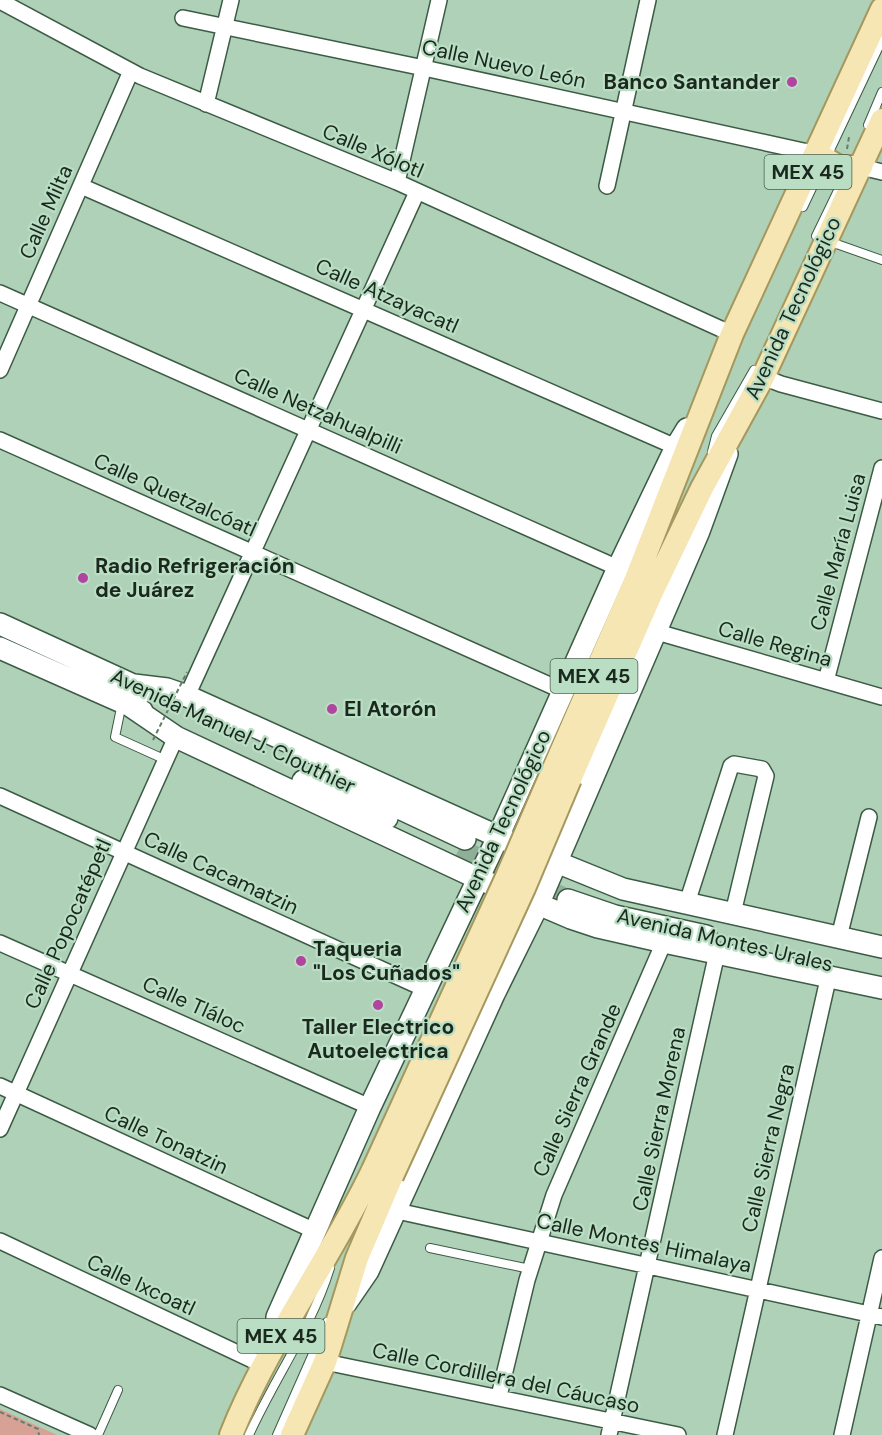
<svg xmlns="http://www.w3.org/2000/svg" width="882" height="1435" font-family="'DM Sans',sans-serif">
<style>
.green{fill:#d7a295}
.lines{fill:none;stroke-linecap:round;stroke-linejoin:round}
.secondary-tunnel{stroke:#90af98;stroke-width:21;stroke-dasharray:21 10;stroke-linecap:butt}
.lane-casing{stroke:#3c5b45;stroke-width:10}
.street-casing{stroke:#3c5b45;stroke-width:18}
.secondary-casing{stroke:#3c5b45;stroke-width:24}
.primary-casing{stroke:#a4985e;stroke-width:26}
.path{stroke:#647d6b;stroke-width:2;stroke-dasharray:4.5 3;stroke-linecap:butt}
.lane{stroke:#fff;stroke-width:8}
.street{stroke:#fff;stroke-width:15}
.secondary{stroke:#fff;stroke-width:21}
.primary{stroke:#f5e6b3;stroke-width:22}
.primary-bridge-casing{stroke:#a4985e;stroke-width:26;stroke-linecap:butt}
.path-bridge{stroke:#647d6b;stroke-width:2;stroke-dasharray:4.5 3;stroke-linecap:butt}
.primary-bridge{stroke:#f5e6b3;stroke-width:22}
.poi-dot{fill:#b143a1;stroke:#badec4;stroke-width:2}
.labels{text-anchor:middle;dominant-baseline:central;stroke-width:4.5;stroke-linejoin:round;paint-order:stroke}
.shield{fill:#badec4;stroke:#4a5f50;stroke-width:1.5}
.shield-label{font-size:20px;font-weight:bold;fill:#1a281e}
.street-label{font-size:21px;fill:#1a281e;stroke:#badec4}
.poi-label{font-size:21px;font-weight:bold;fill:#1a281e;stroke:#badec4;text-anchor:start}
</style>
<rect width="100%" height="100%" fill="#aed1b7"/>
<path class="green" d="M 0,1409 L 57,1435 L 0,1435 Z"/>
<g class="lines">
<path class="secondary-tunnel" d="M 459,849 L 568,900"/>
<defs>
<path id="lane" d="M 868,125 L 882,92
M 803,207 L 882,40
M 816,236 L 846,174
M 828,241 L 882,260
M 712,452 L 716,436 L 754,370
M 122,703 L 115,737 L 166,760
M 430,1248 L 530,1269
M 98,1435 L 118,1390
M 249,1435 C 274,1379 312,1327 330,1268
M 277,1435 L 327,1322"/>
<path id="street" d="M 0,1 L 140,76 L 397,182 L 732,334
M 183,18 L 424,68 L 817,154
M 206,104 L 231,0
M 861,167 L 882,172
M 397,182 L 439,0
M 81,186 L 676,447
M 607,186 L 648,0
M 0,293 L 618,568
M 0,370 L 131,71
M 763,377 L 781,384 L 882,411
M 0,440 L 563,691
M 657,632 L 882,697
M 826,681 L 882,468
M 187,696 L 417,192
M 0,796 L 425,989
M 687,903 L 731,766 L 734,764 L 762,769 L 766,776 L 733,913
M 839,937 L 869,817
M 0,943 L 370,1107
M 0,1086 L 315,1231
M 0,1129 L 176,737
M 397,1211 L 882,1317
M 0,1241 L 265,1366
M 325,1362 L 678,1435
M 0,1395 L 90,1435
M 499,1396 L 527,1280 L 554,1195 L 664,942
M 609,1435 L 717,953
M 725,1435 L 829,975
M 842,1435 L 882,1258"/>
<path id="secondary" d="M 0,624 L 146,691
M 0,648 L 142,711
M 134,685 L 167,689 L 187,696 L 510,842
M 129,705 L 176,737 L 477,878 L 571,918 L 598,927 L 664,942 L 882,988
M 322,772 L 465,839
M 303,781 L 387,818
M 544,857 L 623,889 L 882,947
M 568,900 L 615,916 L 706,936
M 346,1303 L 368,1271 L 494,994 L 538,905 L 699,531 L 727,454
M 276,1344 L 277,1317 L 370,1107 L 498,837 L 618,568 L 676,447 L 687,429"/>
<path id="primary" d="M 817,154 L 839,167 L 861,167
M 552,773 L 636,579 L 732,334 L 882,9
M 570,779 L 651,594 L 702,488 L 763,377 L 882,120
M 231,1435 C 268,1342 330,1260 373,1170
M 292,1435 L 325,1362 L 357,1258 L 392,1176"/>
</defs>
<use href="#lane" class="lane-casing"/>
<use href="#street" class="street-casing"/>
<use href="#secondary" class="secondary-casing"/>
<use href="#primary" class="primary-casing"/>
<path class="path" d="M 847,149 L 849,137
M 0,1412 L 38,1429 L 39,1435"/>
<use href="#lane" class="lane"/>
<use href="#street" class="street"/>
<use href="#secondary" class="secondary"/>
<use href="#primary" class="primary"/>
<defs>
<path id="primary-bridge" d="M 373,1170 L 506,879 L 552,773
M 392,1176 L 524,888 L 570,779"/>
</defs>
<use href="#primary-bridge" class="primary-bridge-casing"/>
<path class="path-bridge" d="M 153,740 L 187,672"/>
<use href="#primary-bridge" class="primary-bridge"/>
</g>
<g class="poi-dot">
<circle cx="792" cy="82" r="6"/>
<circle cx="83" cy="578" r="6"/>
<circle cx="332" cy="709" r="6"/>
<circle cx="301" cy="961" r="6"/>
<circle cx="378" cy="1005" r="6"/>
</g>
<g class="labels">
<g class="shield">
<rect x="764.5" y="155" width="87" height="34" rx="4.5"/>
<rect x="550.5" y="659" width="87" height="34" rx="4.5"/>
<rect x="237.5" y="1319" width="87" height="34" rx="4.5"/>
</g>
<g class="shield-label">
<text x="808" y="172">MEX 45</text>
<text x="594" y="676">MEX 45</text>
<text x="281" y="1336">MEX 45</text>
</g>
<g class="street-label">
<text transform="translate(504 64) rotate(12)">Calle Nuevo León</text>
<text transform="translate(373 151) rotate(23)">Calle Xólotl</text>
<text transform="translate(46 212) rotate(-66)">Calle Milta</text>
<text transform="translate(387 296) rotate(24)">Calle Atzayacatl</text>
<text transform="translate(793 308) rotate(-65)">Avenida Tecnológico</text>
<text transform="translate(318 411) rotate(24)">Calle Netzahualpilli</text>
<text transform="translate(175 495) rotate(24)">Calle Quetzalcóatl</text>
<text transform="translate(838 552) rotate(-75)">Calle María Luisa</text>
<text transform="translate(775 644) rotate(16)">Calle Regina</text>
<text transform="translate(233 731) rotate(25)">Avenida Manuel J. Clouthier</text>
<text transform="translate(503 821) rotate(-65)">Avenida Tecnológico</text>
<text transform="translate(221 873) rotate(25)">Calle Cacamatzin</text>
<text transform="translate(68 924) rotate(-66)">Calle Popocatépetl</text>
<text transform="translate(725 940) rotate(13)">Avenida Montes Urales</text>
<text transform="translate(194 1005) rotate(24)">Calle Tláloc</text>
<text transform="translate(577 1090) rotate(-66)">Calle Sierra Grande</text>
<text transform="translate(659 1119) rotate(-78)">Calle Sierra Morena</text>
<text transform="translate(166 1140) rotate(25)">Calle Tonatzin</text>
<text transform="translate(768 1148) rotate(-77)">Calle Sierra Negra</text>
<text transform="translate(644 1243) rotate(12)">Calle Montes Himalaya</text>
<text transform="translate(141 1285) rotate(25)">Calle Ixcoatl</text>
<text transform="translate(506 1378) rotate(12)">Calle Cordillera del Cáucaso</text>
</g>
<g class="poi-label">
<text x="780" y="82" text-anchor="end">Banco Santander</text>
<text x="95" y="566">Radio Refrigeración<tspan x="95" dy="24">de Juárez</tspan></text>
<text x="344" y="709">El Atorón</text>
<text x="313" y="949">Taqueria<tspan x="313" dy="24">"Los Cuñados"</tspan></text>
<text x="378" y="1027" text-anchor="middle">Taller Electrico<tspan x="378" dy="24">Autoelectrica</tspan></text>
</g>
</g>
</svg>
